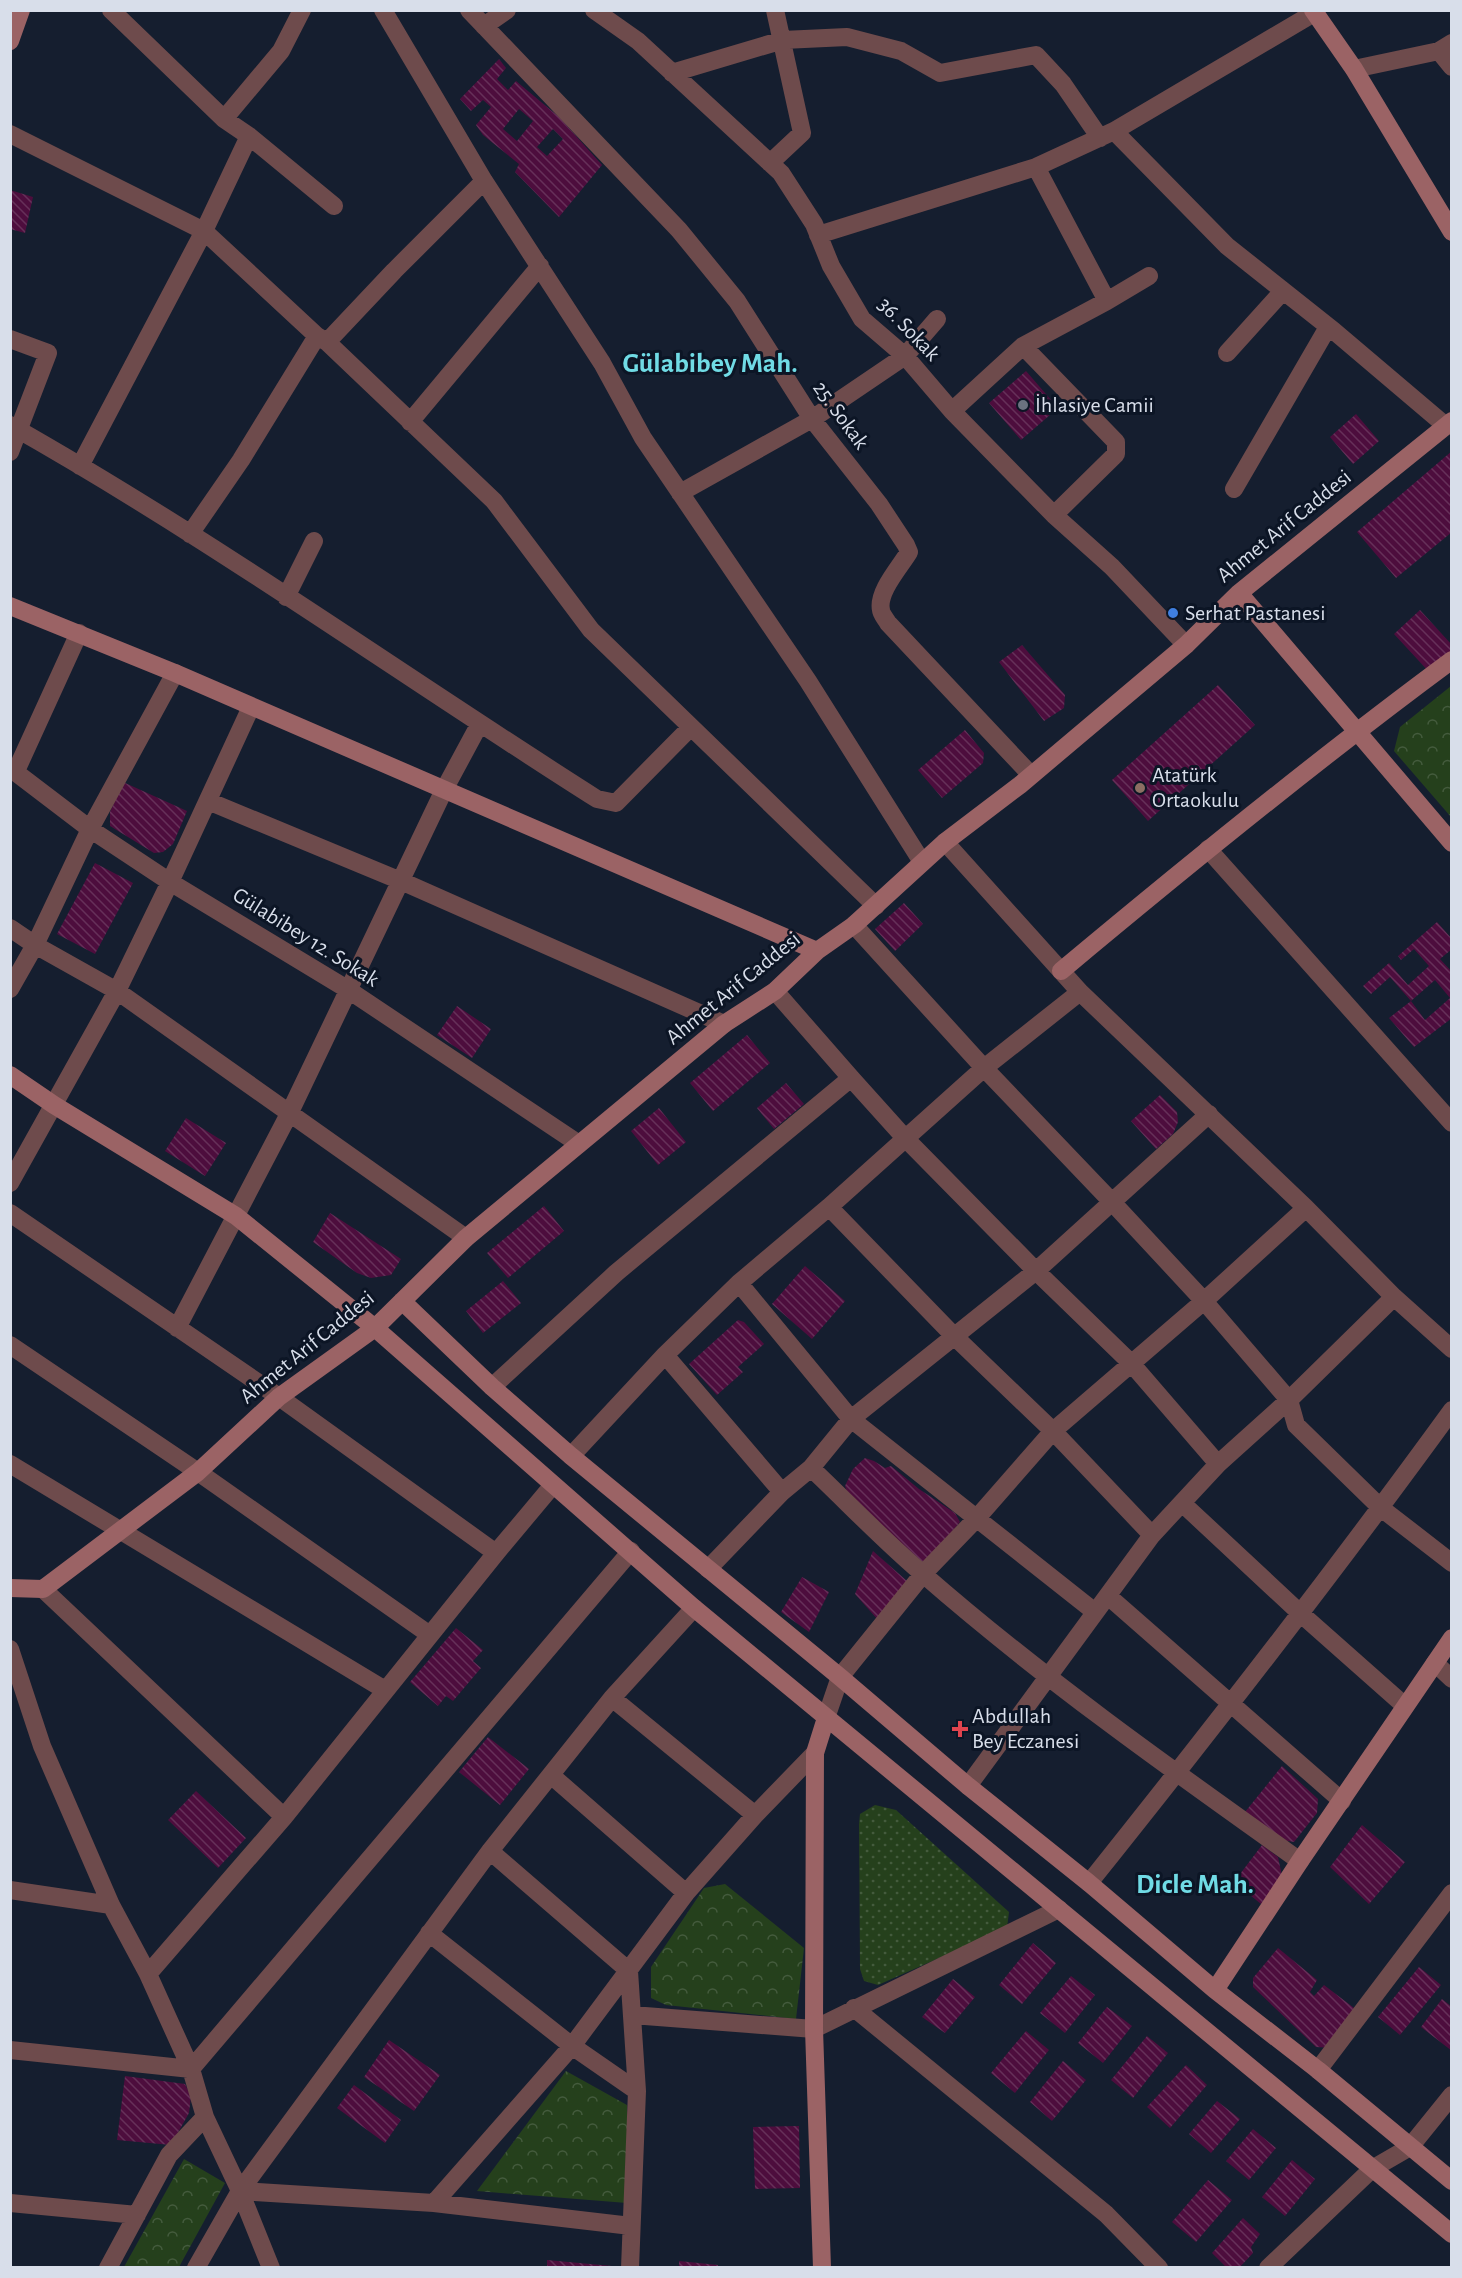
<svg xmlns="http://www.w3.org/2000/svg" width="1462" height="2278" font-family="'Alegreya Sans',sans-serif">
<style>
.grass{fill:url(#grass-dots)}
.forest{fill:url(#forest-crowns)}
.building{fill:url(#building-back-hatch);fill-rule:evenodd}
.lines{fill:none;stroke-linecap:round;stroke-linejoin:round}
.street{stroke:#6e4b4c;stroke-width:18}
.secondary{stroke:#9b6365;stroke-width:18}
.worship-dot{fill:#6b7280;stroke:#0c1525;stroke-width:2}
.shop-dot{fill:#3f7fe0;stroke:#0c1525;stroke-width:2}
.education-dot{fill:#8d6e63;stroke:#0c1525;stroke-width:2}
.health-dot{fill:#e0444e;stroke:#0c1525;stroke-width:2}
.labels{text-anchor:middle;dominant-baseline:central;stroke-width:6;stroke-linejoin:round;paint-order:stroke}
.street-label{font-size:22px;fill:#d8deea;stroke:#0c1525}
.poi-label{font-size:22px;fill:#d8deea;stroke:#0c1525;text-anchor:start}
.district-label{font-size:28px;font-weight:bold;fill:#70dbe5;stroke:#0c1525}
</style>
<defs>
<pattern id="grass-dots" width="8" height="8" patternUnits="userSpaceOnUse" patternTransform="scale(1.5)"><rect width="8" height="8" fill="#25401c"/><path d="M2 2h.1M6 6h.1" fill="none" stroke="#445b3d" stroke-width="1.8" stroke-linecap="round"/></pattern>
<pattern id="forest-crowns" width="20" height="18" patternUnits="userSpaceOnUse" patternTransform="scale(1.5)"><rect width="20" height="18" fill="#25401c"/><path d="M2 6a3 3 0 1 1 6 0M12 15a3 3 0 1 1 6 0" fill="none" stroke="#445b3d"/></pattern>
<pattern id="building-back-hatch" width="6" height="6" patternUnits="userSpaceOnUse" patternTransform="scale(1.5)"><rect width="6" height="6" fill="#4d0d3d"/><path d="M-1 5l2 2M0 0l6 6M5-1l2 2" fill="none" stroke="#663059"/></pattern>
</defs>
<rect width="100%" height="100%" fill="#151e2f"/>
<path class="grass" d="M 875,1805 L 896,1810 L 1009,1912 L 1007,1928 L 878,1985 L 864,1981 L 860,1969 L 859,1824 L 860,1814 Z"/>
<path class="forest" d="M 1451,686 L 1451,817 L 1394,751 L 1400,727 Z
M 725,1884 L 804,1948 L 796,2019 L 666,2005 L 651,1998 L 651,1967 L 704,1888 Z
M 566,2071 L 627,2105 L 627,2203 L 477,2191 Z
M 184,2159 L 225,2183 L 179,2267 L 124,2267 Z"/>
<path class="building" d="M 499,59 L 506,68 L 497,79 L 508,90 L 516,81 L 559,117 L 602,165 L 559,217 L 515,172 L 519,164 L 483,135 L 476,125 L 491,107 L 483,100 L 471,111 L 460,99 ZM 519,109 L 533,121 L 517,141 L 503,129 ZM 553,129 L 563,139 L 547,156 L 537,147 Z
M 10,190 L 33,197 L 25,233 L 10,229 Z
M 1026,371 L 1058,408 L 1021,440 L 989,403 Z
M 1356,414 L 1379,441 L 1353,464 L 1330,437 Z
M 1452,451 L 1452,532 L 1396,578 L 1357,532 Z
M 1420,610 L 1452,645 L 1452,654 L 1430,673 L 1394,634 Z
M 1022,645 L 1065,695 L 1064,708 L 1044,721 L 999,662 Z
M 1218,685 L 1255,725 L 1148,821 L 1112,780 Z
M 965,730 L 984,753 L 983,763 L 942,798 L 918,770 Z
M 123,782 L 187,811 L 173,844 L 163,852 L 154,853 L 110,826 L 110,812 Z
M 95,863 L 133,883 L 95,954 L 57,934 Z
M 904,903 L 923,924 L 895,951 L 875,929 Z
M 1437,922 L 1452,939 L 1452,949 L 1440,959 L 1452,972 L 1452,1018 L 1414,1047 L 1389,1018 L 1411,1001 L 1425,1020 L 1450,998 L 1435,980 L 1411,1001 L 1390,977 L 1371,994 L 1363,986 L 1389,963 L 1408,985 L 1429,966 L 1414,949 L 1401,960 L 1398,956 Z
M 457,1006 L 491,1029 L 472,1058 L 437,1035 Z
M 747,1035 L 770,1063 L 713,1111 L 690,1083 Z
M 786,1083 L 804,1104 L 774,1129 L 757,1108 Z
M 1160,1095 L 1177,1112 L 1178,1122 L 1173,1134 L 1156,1149 L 1131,1121 Z
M 659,1108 L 686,1142 L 658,1165 L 631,1131 Z
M 186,1118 L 226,1143 L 205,1176 L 165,1151 Z
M 544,1206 L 564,1231 L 508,1278 L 487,1253 Z
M 330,1213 L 401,1259 L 391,1275 L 371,1278 L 357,1273 L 313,1242 Z
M 805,1266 L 845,1301 L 812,1339 L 772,1304 Z
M 503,1281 L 521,1303 L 483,1333 L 466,1311 Z
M 738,1320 L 744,1322 L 764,1344 L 738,1367 L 743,1372 L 717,1395 L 689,1364 Z
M 865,1458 L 874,1461 L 885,1468 L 891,1466 L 919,1489 L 955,1513 L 960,1522 L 931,1557 L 922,1562 L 848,1495 L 845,1486 L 853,1469 Z
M 873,1551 L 907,1581 L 878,1620 L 855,1594 Z
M 802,1577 L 829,1592 L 809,1632 L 781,1612 Z
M 456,1628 L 483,1650 L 473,1661 L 481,1668 L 453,1701 L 446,1696 L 438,1706 L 410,1682 Z
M 488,1737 L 529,1769 L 500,1805 L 459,1772 Z
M 1282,1766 L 1318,1799 L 1317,1813 L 1294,1842 L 1281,1840 L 1245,1812 Z
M 196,1791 L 246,1838 L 218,1868 L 168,1820 Z
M 1362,1825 L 1405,1862 L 1369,1904 L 1330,1867 Z
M 1262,1845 L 1278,1857 L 1282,1876 L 1261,1904 L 1234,1882 Z
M 1033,1943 L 1056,1963 L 1022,2004 L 999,1985 Z
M 1278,1948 L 1317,1980 L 1310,1992 L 1314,1996 L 1324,1985 L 1358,2011 L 1332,2048 L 1316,2047 L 1253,1987 L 1253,1978 Z
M 1419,1967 L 1441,1985 L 1400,2035 L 1378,2017 Z
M 1071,1976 L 1095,1995 L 1065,2033 L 1040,2013 Z
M 953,1979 L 975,1997 L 945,2033 L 922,2017 Z
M 1442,1999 L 1452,2007 L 1452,2051 L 1421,2027 Z
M 1107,2007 L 1132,2026 L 1103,2063 L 1078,2043 Z
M 1026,2031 L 1049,2050 L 1015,2093 L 991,2073 Z
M 1147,2036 L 1168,2053 L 1133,2098 L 1111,2080 Z
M 389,2040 L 440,2075 L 414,2111 L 364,2077 Z
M 1063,2061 L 1086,2080 L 1052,2121 L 1030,2102 Z
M 1186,2065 L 1207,2085 L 1170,2128 L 1147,2107 Z
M 125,2076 L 185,2084 L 191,2096 L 189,2113 L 171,2145 L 117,2140 Z
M 354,2085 L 401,2120 L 385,2143 L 337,2108 Z
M 1217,2101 L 1240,2119 L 1211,2153 L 1189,2134 Z
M 799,2126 L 800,2188 L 755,2189 L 753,2127 Z
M 1253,2129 L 1276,2148 L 1249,2180 L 1226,2161 Z
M 1292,2160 L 1315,2179 L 1285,2216 L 1262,2197 Z
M 1208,2180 L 1232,2200 L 1196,2242 L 1172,2222 Z
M 1243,2218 L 1260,2234 L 1251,2247 L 1253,2253 L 1239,2268 L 1227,2268 L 1212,2253 Z
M 547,2260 L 612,2266 L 612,2268 L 547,2268 Z
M 679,2261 L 718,2265 L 718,2268 L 679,2268 Z"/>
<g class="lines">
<path class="street" d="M 111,10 L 224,119 L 249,136 L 334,206
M 383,10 L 484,181 L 602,363 L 643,438 L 808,681 L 922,862
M 469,10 L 679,230 L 737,301 L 812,419 L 879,504 L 906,545 L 909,552 C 900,567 877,592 881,610 C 881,614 886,619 888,623 L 1031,775
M 594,10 L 638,41 L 781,173 L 814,224 L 831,266 L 862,319 L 905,356 L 952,411 L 1054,515 L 1112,567 L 1186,645
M 484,26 L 507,10
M 1439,51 L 1452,67
M 1354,69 L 1439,51 L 1452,43
M 672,73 L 783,40 L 847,37 L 901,51 L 940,73 L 1036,55 L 1063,84 L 1100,138
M 224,119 L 281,51 L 302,10
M 1114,131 L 1227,246 L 1334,331 L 1446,426
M 10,134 L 204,231 L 317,336 L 327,342 L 494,501 L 591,630 L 876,906
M 770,163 L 802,133 L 775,10
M 818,235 L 1036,167 L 1114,131 L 1314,13
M 1107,301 L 1149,276
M 10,339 L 48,353 L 10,452
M 327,342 L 394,271 L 484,181
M 1023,346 L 1116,442 L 1116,454 L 1054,515
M 1227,353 L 1283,291
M 952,411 L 1023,346 L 1107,301 L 1036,167
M 410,422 L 540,266
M 10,425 C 212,539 401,675 597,799 L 616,803 L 691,727
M 80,466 L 204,231 L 249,136
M 1234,489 L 1328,327
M 680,493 L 812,419 L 905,356 L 937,319
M 190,534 L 241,460 L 317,336
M 286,597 L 314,541
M 10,768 L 90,829 L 170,882 L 347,989 L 579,1144
M 16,771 L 79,633
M 208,801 L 401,881 L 724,1024
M 945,842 L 1080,992 L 1306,1208 L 1394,1297 L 1452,1349
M 1208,849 L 1452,1123
M 854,925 L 984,1068 L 1112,1202 L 1204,1301 L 1289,1400 L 1296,1425 L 1381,1508 L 1452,1563
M 10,928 L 35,945 L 117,991 L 466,1238
M 10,989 L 35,945 L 90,829 L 175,673
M 775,991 L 851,1078 L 905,1138 L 1036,1271 L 1131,1363 L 1218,1464
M 10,1183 L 117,991 L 170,882 L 251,707
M 829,1207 L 954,1336 L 1053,1431 L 1152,1535
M 10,1213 L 279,1397 L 496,1553
M 739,1283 L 851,1419 L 1095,1612
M 177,1328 L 290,1112 L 444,790 L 479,725
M 10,1345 L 198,1472 L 430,1635
M 665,1355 L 782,1492
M 492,1387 L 616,1273 L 851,1078
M 571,1456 L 665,1355 L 739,1283 L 829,1207 L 984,1068 L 1080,992
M 10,1464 L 385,1690
M 811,1468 C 848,1503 884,1541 923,1574 C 1042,1678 1172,1770 1300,1861
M 1182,1503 L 1300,1613 L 1405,1706
M 708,1569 L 782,1492 L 811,1468 L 851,1419 L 1036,1271 L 1209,1114
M 43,1589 L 284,1817
M 1108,1596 L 1342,1801
M 10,1649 L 42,1746 L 111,1905 L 148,1974 L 191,2069 L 205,2117 L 240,2191 L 271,2268
M 1435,1663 L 1452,1679
M 612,1698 L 755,1815
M 826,1718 L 840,1677 L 923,1574 L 976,1519 L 1053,1431 L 1204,1301 L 1306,1208
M 552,1776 L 686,1893
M 968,1786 L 1152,1535 L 1218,1464 L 1289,1400 L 1394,1297
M 490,1851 L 629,1971 L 637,2091 L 630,2268
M 1089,1883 C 1213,1728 1335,1571 1452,1410
M 10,1890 L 111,1905
M 429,1933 L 572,2046 L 637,2091
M 148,1974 L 284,1817 L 496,1553 L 553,1485
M 854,2008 L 1106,2214 L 1159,2268
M 632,2015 L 814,2029 L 1059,1909
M 10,2050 L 191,2069 L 631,1551
M 1318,2070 L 1452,1893
M 240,2191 L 434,2203 L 631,2226
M 10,2203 L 137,2215
M 434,2203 L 572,2046 L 686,1893 L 755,1815 L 815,1753
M 108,2268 L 169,2155 L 205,2117
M 196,2268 L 240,2191 L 490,1851 L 612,1698 L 694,1608
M 1268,2268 L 1372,2169 L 1410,2147 L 1452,2095"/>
<path class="secondary" d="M 1313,10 L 1354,69 L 1452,232
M 10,41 L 21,10
M 1239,593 L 1452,843
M 10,606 L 175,673 L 817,951
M 1061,971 C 1189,864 1318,759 1452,660
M 10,1075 L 54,1105 L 236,1216 L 375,1328 L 694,1608 L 1452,2234
M 402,1301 L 492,1387 L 571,1456 L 840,1677 L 968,1786 L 1089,1883 L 1215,1990 L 1318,2070 L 1452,2181
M 10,1588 L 43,1589 L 198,1472 L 279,1397 L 375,1328 L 466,1238 L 724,1024 L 775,991 L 817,951 L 854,925 L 945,842 L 1020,785 L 1186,645 L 1239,593 L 1452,421
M 1215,1990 L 1300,1861 L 1452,1638
M 822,2268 L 814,2029 L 815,1753 L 826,1718"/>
</g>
<circle class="worship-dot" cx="1023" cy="405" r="6"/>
<circle class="shop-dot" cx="1173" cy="613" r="6"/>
<circle class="education-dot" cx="1140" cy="788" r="6"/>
<path class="health-dot" d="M957 1720h6v6h6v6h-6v6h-6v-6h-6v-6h6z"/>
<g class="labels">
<g class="street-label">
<text transform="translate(909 329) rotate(46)">36. Sokak</text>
<text transform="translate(841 415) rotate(54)">25. Sokak</text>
<text transform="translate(1284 526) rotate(-39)">Ahmet Arif Caddesi</text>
<text transform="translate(306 937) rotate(32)">Gülabibey 12. Sokak</text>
<text transform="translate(733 988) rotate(-39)">Ahmet Arif Caddesi</text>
<text transform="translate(307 1347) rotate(-39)">Ahmet Arif Caddesi</text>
</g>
<g class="poi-label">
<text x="1035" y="405">İhlasiye Camii</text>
<text x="1185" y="613">Serhat Pastanesi</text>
<text x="1152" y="775">Atatürk<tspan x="1152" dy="25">Ortaokulu</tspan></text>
<text x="972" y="1716">Abdullah<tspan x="972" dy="25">Bey Eczanesi</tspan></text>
</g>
<g class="district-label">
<text x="710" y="364">Gülabibey Mah.</text>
<text x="1195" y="1885">Dicle Mah.</text>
</g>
</g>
<rect width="1462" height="2278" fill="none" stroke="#d8deea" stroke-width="24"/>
</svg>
